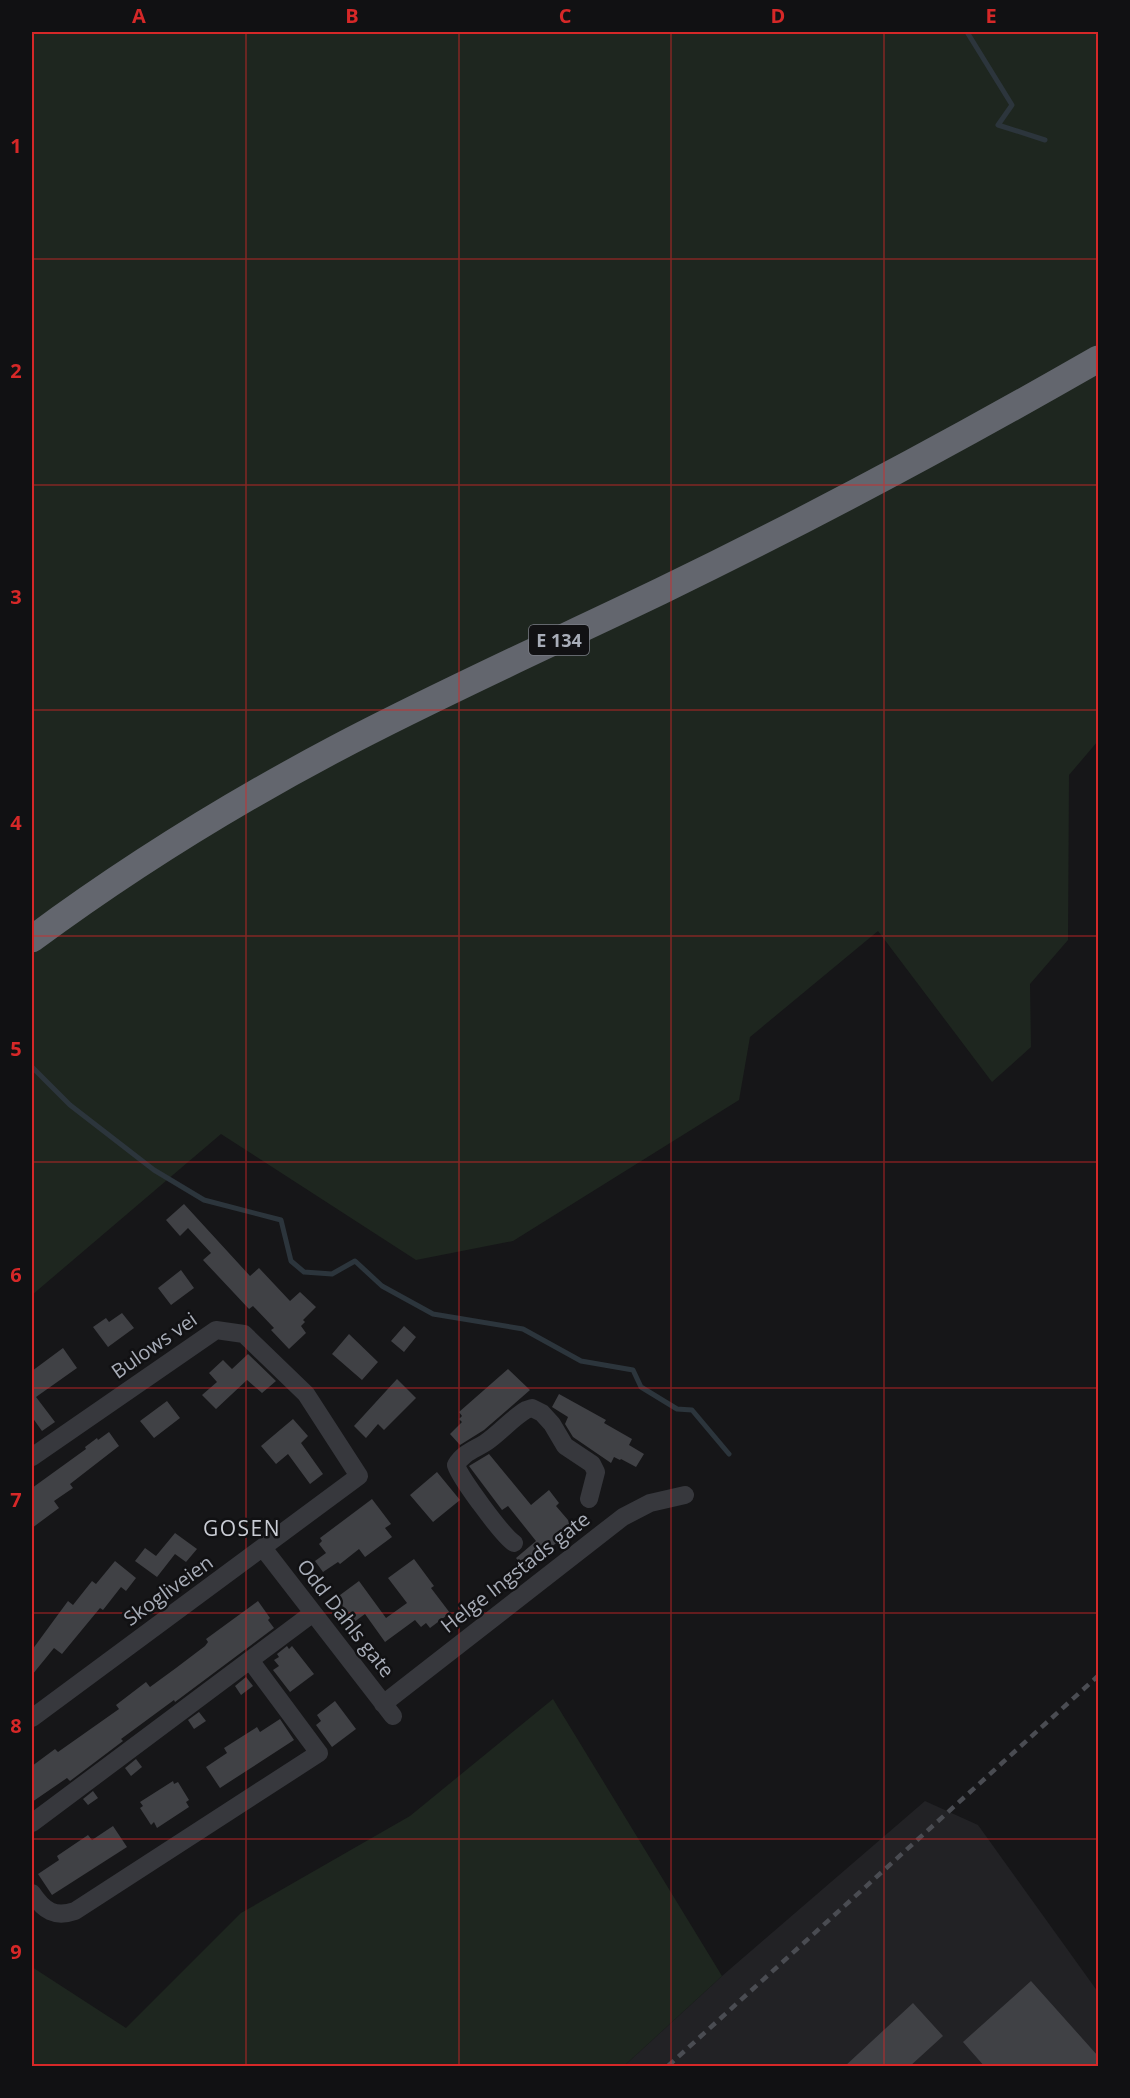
<svg xmlns="http://www.w3.org/2000/svg" width="1130" height="2098" font-family="'Open Sans',sans-serif">
<style>
.built{fill:#222225}
.green{fill:#1e261f}
.lines{fill:none;stroke-linecap:round;stroke-linejoin:round}
.stream{stroke:#2c353c;stroke-width:5}
.building{fill:#404145}
.minor{stroke:#37383d;stroke-width:18}
.highway{stroke:#63666e;stroke-width:27}
.rail{stroke:#4a4c52;stroke-width:4.5;stroke-dasharray:8 6;stroke-linecap:butt}
.grid{fill:none;stroke:#d62828;stroke-width:1.5;stroke-opacity:0.55}
.labels{text-anchor:middle;dominant-baseline:central;stroke-width:5;stroke-linejoin:round;paint-order:stroke}
.shield{fill:#111113;stroke:#7b7e86;stroke-width:1.5}
.shield-label{font-size:18px;font-weight:bold;fill:#a8adb8}
.street-label{font-size:20px;fill:#a8adb8;stroke:#111113}
.neighbourhood-label{font-size:21px;letter-spacing:1.5px;fill:#c9ccd4;stroke:#111113}
.neatline{fill:none;stroke:#d62828;stroke-width:2}
.grid-label{font-size:20px;text-anchor:middle;font-weight:bold;fill:#d62828}
</style>
<rect width="100%" height="100%" fill="#161618"/>
<path class="built" d="M 925,1801 L 978,1825 L 1098,1992 L 1098,2066 L 624,2066 L 722,1976 Z"/>
<path class="green" d="M 32,32 L 1098,32 L 1098,741 L 1069,775 L 1068,940 L 1030,984 L 1031,1047 L 992,1082 L 878,931 L 750,1037 L 739,1100 L 513,1241 L 416,1260 L 221,1134 L 32,1295 Z
M 553,1699 L 722,1976 L 624,2066 L 32,2066 L 32,1967 L 126,2028 L 241,1913 L 410,1816 Z"/>
<g class="lines">
<path class="stream" d="M 967,32 L 1012,105 L 998,125 L 1045,140
M 32,1067 L 70,1105 L 154,1170 L 204,1200 L 281,1220 L 291,1261 L 304,1272 L 332,1274 L 355,1261 L 382,1286 L 433,1314 L 523,1329 L 581,1361 L 633,1370 L 641,1387 L 677,1409 L 692,1410 L 729,1454"/>
</g>
<path class="building" d="M 184,1204 L 250,1276 L 259,1268 L 290,1301 L 300,1292 L 316,1307 L 303,1320 L 305,1322 L 301,1326 L 306,1333 L 289,1349 L 271,1330 L 274,1328 L 253,1306 L 249,1309 L 203,1260 L 211,1253 L 188,1228 L 180,1236 L 166,1220 Z
M 181,1270 L 194,1288 L 171,1305 L 158,1288 Z
M 122,1313 L 134,1328 L 108,1347 L 93,1327 L 106,1318 L 109,1322 Z
M 404,1326 L 416,1337 L 404,1352 L 391,1341 Z
M 349,1334 L 378,1362 L 362,1380 L 332,1354 Z
M 63,1348 L 77,1368 L 36,1397 L 55,1422 L 42,1431 L 32,1417 L 32,1371 Z
M 248,1354 L 276,1381 L 262,1393 L 247,1380 L 216,1409 L 202,1395 L 217,1382 L 209,1373 L 223,1360 L 232,1369 Z
M 508,1369 L 530,1390 L 484,1430 L 460,1445 L 450,1434 L 462,1422 L 459,1419 L 462,1416 L 459,1412 Z
M 397,1379 L 416,1398 L 384,1430 L 378,1424 L 366,1438 L 354,1426 Z
M 559,1394 L 606,1420 L 604,1423 L 632,1439 L 629,1445 L 644,1454 L 636,1467 L 621,1459 L 620,1460 L 614,1457 L 611,1463 L 573,1437 L 565,1424 L 568,1417 L 552,1407 Z
M 167,1401 L 180,1418 L 154,1438 L 140,1421 Z
M 293,1419 L 308,1436 L 301,1443 L 323,1474 L 310,1484 L 288,1454 L 276,1464 L 261,1446 Z
M 109,1432 L 119,1446 L 70,1484 L 73,1488 L 54,1501 L 59,1508 L 32,1528 L 32,1488 L 86,1449 L 85,1447 L 97,1438 L 98,1440 Z
M 489,1454 L 531,1505 L 549,1490 L 559,1503 L 556,1506 L 574,1527 L 526,1570 L 516,1558 L 536,1541 L 508,1506 L 502,1510 L 469,1466 Z
M 437,1472 L 460,1500 L 433,1522 L 410,1495 Z
M 372,1499 L 391,1524 L 385,1528 L 392,1537 L 365,1557 L 359,1549 L 340,1564 L 338,1562 L 323,1572 L 315,1561 L 326,1553 L 319,1544 L 322,1541 L 320,1538 Z
M 175,1533 L 197,1549 L 186,1562 L 175,1554 L 157,1577 L 135,1561 L 145,1548 L 156,1556 Z
M 414,1559 L 434,1586 L 431,1588 L 450,1613 L 430,1628 L 426,1623 L 421,1627 L 415,1620 L 385,1642 L 365,1614 L 354,1622 L 336,1598 L 359,1581 L 386,1618 L 407,1603 L 388,1578 Z
M 115,1561 L 136,1578 L 126,1591 L 121,1587 L 103,1610 L 100,1608 L 62,1654 L 54,1648 L 32,1675 L 32,1650 L 68,1601 L 73,1605 L 92,1581 L 96,1584 Z
M 258,1601 L 270,1618 L 268,1620 L 274,1628 L 175,1702 L 174,1700 L 121,1739 L 123,1741 L 70,1781 L 67,1778 L 32,1802 L 32,1766 L 55,1749 L 58,1752 L 119,1709 L 116,1705 L 146,1682 L 150,1687 L 176,1668 L 205,1646 L 208,1642 L 206,1639 Z
M 287,1646 L 289,1649 L 292,1646 L 314,1674 L 290,1692 L 273,1670 L 279,1666 L 274,1660 L 279,1657 L 277,1654 Z
M 246,1677 L 253,1686 L 241,1695 L 235,1686 Z
M 335,1701 L 356,1729 L 332,1747 L 316,1725 L 321,1721 L 317,1715 Z
M 199,1712 L 206,1721 L 194,1729 L 188,1720 Z
M 280,1719 L 294,1740 L 220,1788 L 206,1767 L 227,1753 L 224,1748 L 257,1727 L 260,1732 Z
M 136,1759 L 142,1767 L 131,1776 L 125,1768 Z
M 173,1781 L 174,1784 L 178,1782 L 189,1800 L 186,1802 L 189,1807 L 157,1828 L 154,1822 L 151,1825 L 140,1808 L 143,1806 L 140,1802 Z
M 93,1791 L 98,1798 L 88,1805 L 83,1799 Z
M 113,1826 L 127,1847 L 52,1895 L 38,1874 L 59,1860 L 57,1856 L 88,1835 L 92,1840 Z
M 1031,1981 L 1098,2056 L 1098,2067 L 985,2067 L 963,2042 Z
M 913,2003 L 943,2036 L 909,2067 L 844,2067 Z"/>
<g class="lines">
<path class="minor" d="M 32,1457 L 216,1330 L 244,1334 L 306,1394 L 359,1476 L 32,1718
M 514,1543 C 503,1536 460,1478 456,1465 C 463,1453 474,1450 485,1443 C 500,1433 511,1419 526,1410 L 532,1408 L 542,1413 L 552,1424 L 565,1446 L 592,1464 L 596,1472 L 589,1499
M 263,1548 L 393,1716
M 383,1704 L 623,1517 L 650,1503 L 685,1495
M 32,1823 L 313,1613
M 32,1893 C 44,1911 55,1918 75,1911 L 319,1753 L 250,1660"/>
<path class="highway" d="M 32,939 C 128,868 231,804 337,748 C 443,692 553,643 661,591 C 810,519 955,441 1098,359"/>
<path class="rail" d="M 668,2066 L 1098,1676"/>
</g>
<path class="grid" d="M 246,32 L 246,2066M 459,32 L 459,2066M 671,32 L 671,2066M 884,32 L 884,2066M 32,259 L 1098,259M 32,485 L 1098,485M 32,710 L 1098,710M 32,936 L 1098,936M 32,1162 L 1098,1162M 32,1388 L 1098,1388M 32,1613 L 1098,1613M 32,1839 L 1098,1839"/>
<g class="labels">
<rect class="shield" x="529" y="625" width="60" height="30" rx="4.5"/>
<g class="shield-label">
<text x="559" y="640">E 134</text>
</g>
<g class="street-label">
<text transform="translate(154 1345) rotate(-35)">Bulows vei</text>
<text transform="translate(515 1572) rotate(-38)">Helge Ingstads gate</text>
<text transform="translate(168 1590) rotate(-36)">Skogliveien</text>
<text transform="translate(346 1618) rotate(52)">Odd Dahls gate</text>
</g>
<g class="neighbourhood-label">
<text x="242" y="1528">GOSEN</text>
</g>
</g>
<rect width="1130" height="2098" fill="none" stroke="#111113" stroke-width="66"/>
<rect x="33" y="33" width="1064" height="2032" class="neatline"/>
<g class="grid-label">
<text x="139" y="23">A</text>
<text x="352" y="23">B</text>
<text x="565" y="23">C</text>
<text x="778" y="23">D</text>
<text x="991" y="23">E</text>
<text x="16" y="153">1</text>
<text x="16" y="378">2</text>
<text x="16" y="604">3</text>
<text x="16" y="830">4</text>
<text x="16" y="1056">5</text>
<text x="16" y="1282">6</text>
<text x="16" y="1507">7</text>
<text x="16" y="1733">8</text>
<text x="16" y="1959">9</text>
</g>
</svg>
